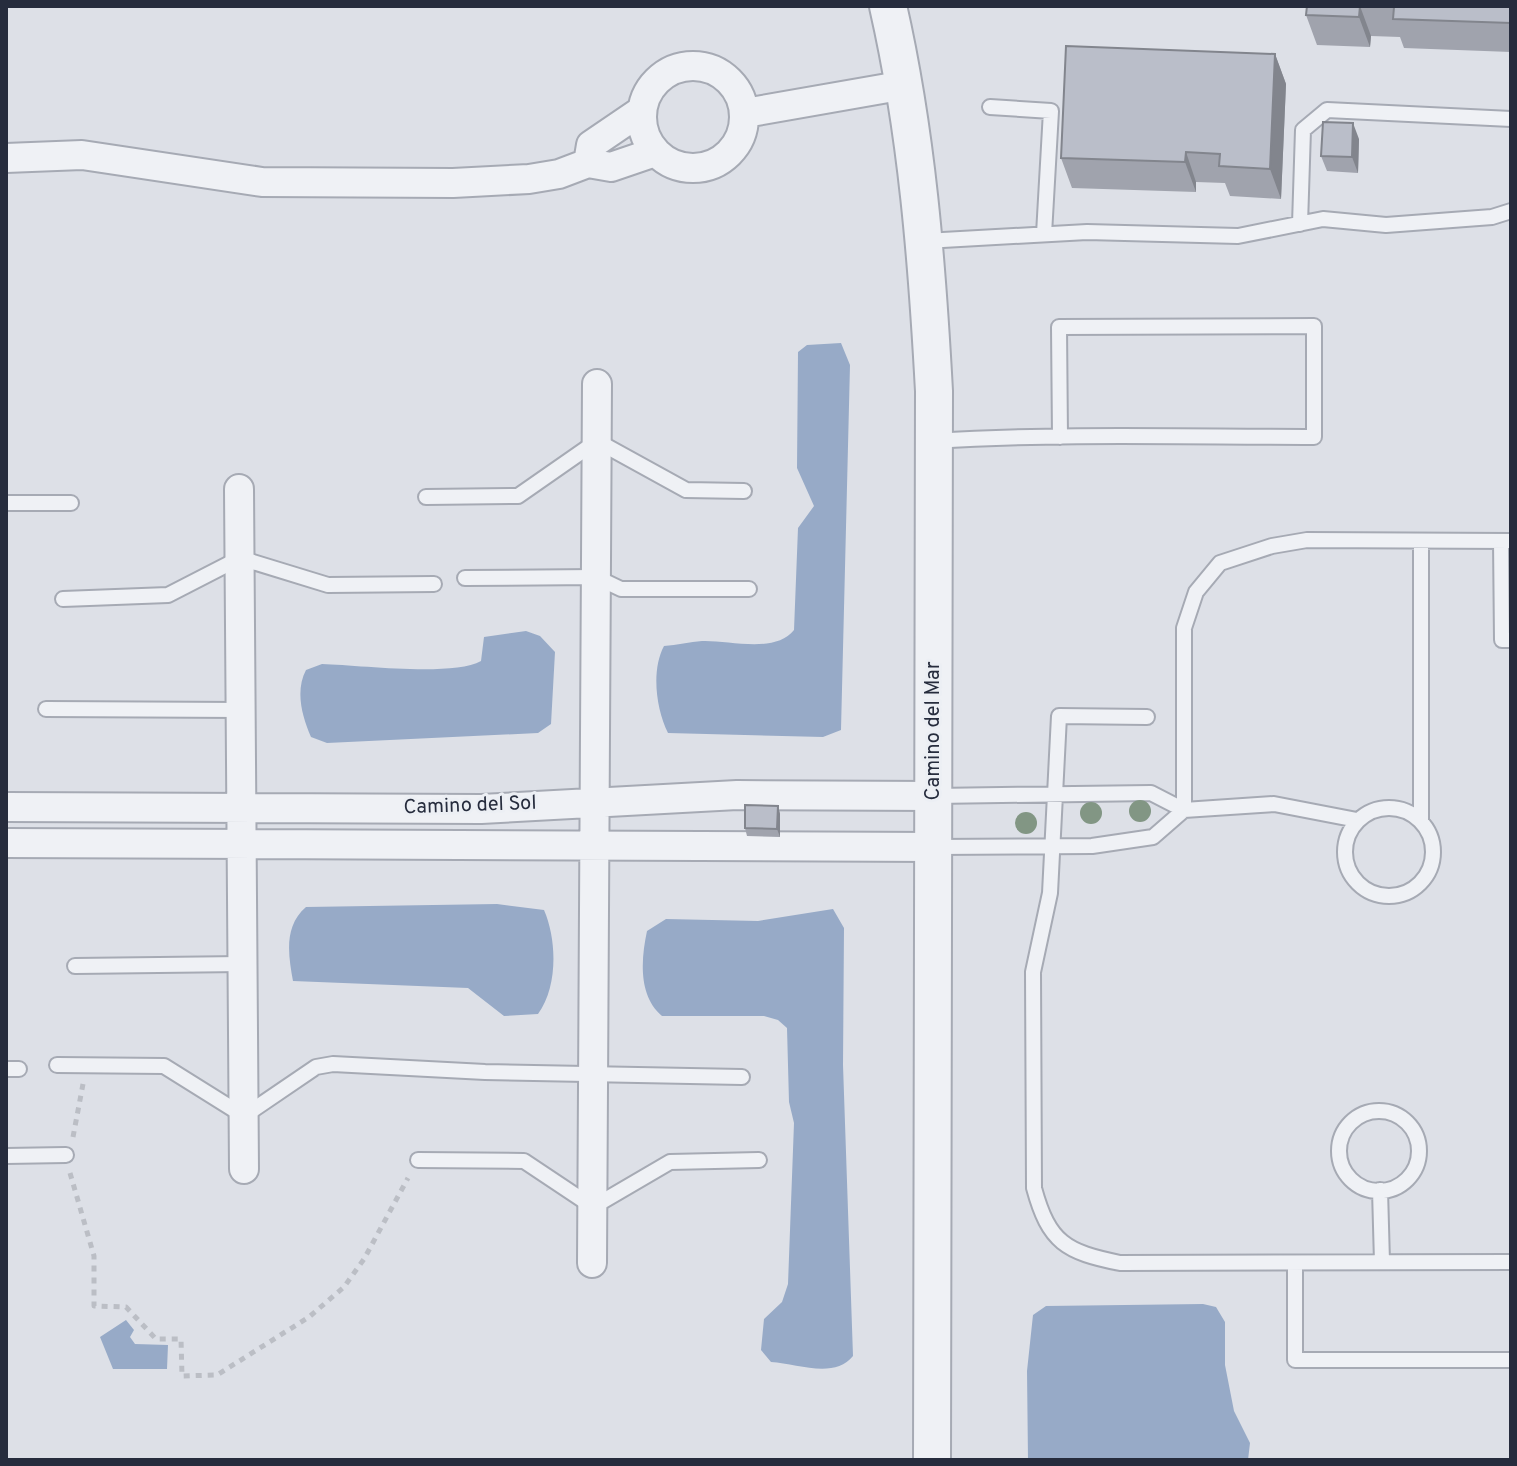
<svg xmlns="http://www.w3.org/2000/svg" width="1517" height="1466" font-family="Overpass,sans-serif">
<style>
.water{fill:#97aac7}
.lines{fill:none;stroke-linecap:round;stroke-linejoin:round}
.service-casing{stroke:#a6aab4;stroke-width:18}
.minor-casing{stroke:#a6aab4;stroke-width:32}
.tertiary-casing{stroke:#a6aab4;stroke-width:40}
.path{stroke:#bbbec5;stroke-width:5;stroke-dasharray:6 6;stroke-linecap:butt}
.service{stroke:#eff1f5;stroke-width:14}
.minor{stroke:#eff1f5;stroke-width:28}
.tertiary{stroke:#eff1f5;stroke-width:36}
.tree{fill:#829684}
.wall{fill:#a0a3ad}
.shaded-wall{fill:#82858d}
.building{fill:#babec9;stroke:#82858d;stroke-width:2}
.labels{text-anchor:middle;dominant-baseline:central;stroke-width:6;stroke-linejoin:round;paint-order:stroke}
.street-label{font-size:20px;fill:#262c3d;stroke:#eceff4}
</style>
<rect width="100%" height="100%" fill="#dde0e7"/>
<path class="water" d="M 841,343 L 850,365 L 841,730 L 823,737 L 668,733 C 656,709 651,670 664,646 C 677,645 690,642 702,641 C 729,640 775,654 794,630 L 798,528 L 814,506 L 797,468 L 798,352 L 807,345 Z
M 526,631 L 540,636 L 555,652 L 551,724 L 538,733 L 327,743 L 311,737 C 302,716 295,691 306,670 L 322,664 C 359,665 452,677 481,661 L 484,637 Z
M 497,904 L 544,910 C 557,940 558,987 538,1014 L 504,1016 L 468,988 L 293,981 C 288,954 284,926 306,907 Z
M 833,909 L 844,928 L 843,1065 L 853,1356 C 835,1379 798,1364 771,1362 L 761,1350 L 764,1319 L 782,1302 L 788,1284 L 794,1123 L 789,1102 L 787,1028 L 778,1020 L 764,1016 L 662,1016 C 638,996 641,959 647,931 L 666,919 L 758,921 Z
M 1203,1304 L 1216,1307 L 1225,1322 L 1225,1365 L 1234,1411 L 1250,1443 L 1248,1460 L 1028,1460 L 1027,1371 L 1033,1315 L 1046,1306 Z
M 126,1320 L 134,1330 L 130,1337 L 135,1344 L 168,1345 L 167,1369 L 113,1369 L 100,1337 Z"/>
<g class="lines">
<defs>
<path id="service" d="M 990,107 L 1051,111 L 1044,234
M 1300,224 L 1303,130 L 1327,110 L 1511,119
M 925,241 L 1087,232 L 1238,236 L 1323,219 L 1386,225 L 1492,217 L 1511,211
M 935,441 C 1061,433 1188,437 1314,437 L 1314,326 L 1059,327 L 1060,437
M 426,497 L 518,496 L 597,441 L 686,490 L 744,491
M 6,503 L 71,503
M 1501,541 L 1502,640 L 1511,640
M 465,578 L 596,577 L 621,589 L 749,589
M 63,599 L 168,595 L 240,558 L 328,585 L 434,584
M 46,709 L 241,710
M 1147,717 L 1059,716 L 1050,893 L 1033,972 L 1034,1188 C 1049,1243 1066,1252 1120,1263 L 1511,1262
M 935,796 L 1151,793 L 1184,810 L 1274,804 L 1357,820
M1345 852a44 44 0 1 1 88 0a44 44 0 1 1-88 0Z
M 1184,810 L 1184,628 L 1196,592 L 1220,563 L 1272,546 L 1307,540 L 1511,541
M 1421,821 L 1421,541
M 935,847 L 1092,846 L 1153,837 L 1184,810
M 75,966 L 242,964
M 57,1065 L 164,1066 L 244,1116 L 316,1067 L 333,1064 L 485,1072 L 742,1077
M 6,1069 L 19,1069
M1339 1151a40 40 0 1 1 80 0a40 40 0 1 1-80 0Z
M 6,1156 L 66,1155
M 418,1160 L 524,1161 L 593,1207 L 670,1162 L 759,1160
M 1380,1190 L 1382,1262
M 1295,1263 L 1295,1360 L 1511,1360"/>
<path id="minor" d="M642 117a51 51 0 1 1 102 0a51 51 0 1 1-102 0Z
M 745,113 L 905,85
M 6,158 L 82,155 L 262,182 L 453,183 L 529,179 L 559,174 L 588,163 L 611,167 L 655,152
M 588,163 L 591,145 L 641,111
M 239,489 L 244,1169
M 6,807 L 481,809 L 737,795 L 934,796
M 6,843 L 934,847
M 592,1263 L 597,384"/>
<path id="tertiary" d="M 888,6 C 917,133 927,262 934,391 L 932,1460"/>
</defs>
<use href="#service" class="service-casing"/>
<use href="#minor" class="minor-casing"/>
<use href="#tertiary" class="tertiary-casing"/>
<path class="path" d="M 73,1137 L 83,1084
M 70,1173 L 94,1256 L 94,1306 L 126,1307 L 156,1339 L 181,1339 L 182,1376 L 217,1375 L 309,1317 L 344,1287 L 364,1259 L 408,1178"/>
<use href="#service" class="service"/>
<use href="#minor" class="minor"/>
<use href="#tertiary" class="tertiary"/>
</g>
<g class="tree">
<circle cx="1140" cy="811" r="11"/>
<circle cx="1091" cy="813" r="11"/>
<circle cx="1026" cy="823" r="11"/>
</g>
<path class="wall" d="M 1307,6 L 1511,6 L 1511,52 L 1404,48 L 1400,37 L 1371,36 L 1370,47 L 1317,45 L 1306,15 Z
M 1275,54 L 1286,84 L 1281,199 L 1230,196 L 1225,183 L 1196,182 L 1196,192 L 1072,188 L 1061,158 Z
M 1359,139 L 1358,173 L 1327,171 L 1321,156 Z
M 778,806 L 780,814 L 780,837 L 747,836 L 745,828 Z"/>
<path class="shaded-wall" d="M 1360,6 L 1371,36 L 1370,47 L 1359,17 Z
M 1275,54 L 1286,84 L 1281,199 L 1270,169 Z
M 1353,123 L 1359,139 L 1358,173 L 1352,157 Z
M 1186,152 L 1196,182 L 1196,192 L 1185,162 Z
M 778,806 L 780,814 L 780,837 L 777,829 Z"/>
<path class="building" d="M 1307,6 L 1360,6 L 1359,17 L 1306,15 Z
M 1367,6 L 1511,6 L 1511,23 L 1393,19 L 1394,7 Z
M 1066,46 L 1275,54 L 1270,169 L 1219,166 L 1220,154 L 1186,152 L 1185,162 L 1061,158 Z
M 1323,122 L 1353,123 L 1352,157 L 1321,156 Z
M 745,805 L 778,806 L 777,829 L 745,828 Z"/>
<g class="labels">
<g class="street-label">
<text transform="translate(934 731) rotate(-90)">Camino del Mar</text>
<text transform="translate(470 806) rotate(-2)">Camino del Sol</text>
</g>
</g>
<rect width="1517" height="1466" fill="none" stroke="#262c3d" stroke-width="16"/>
</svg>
